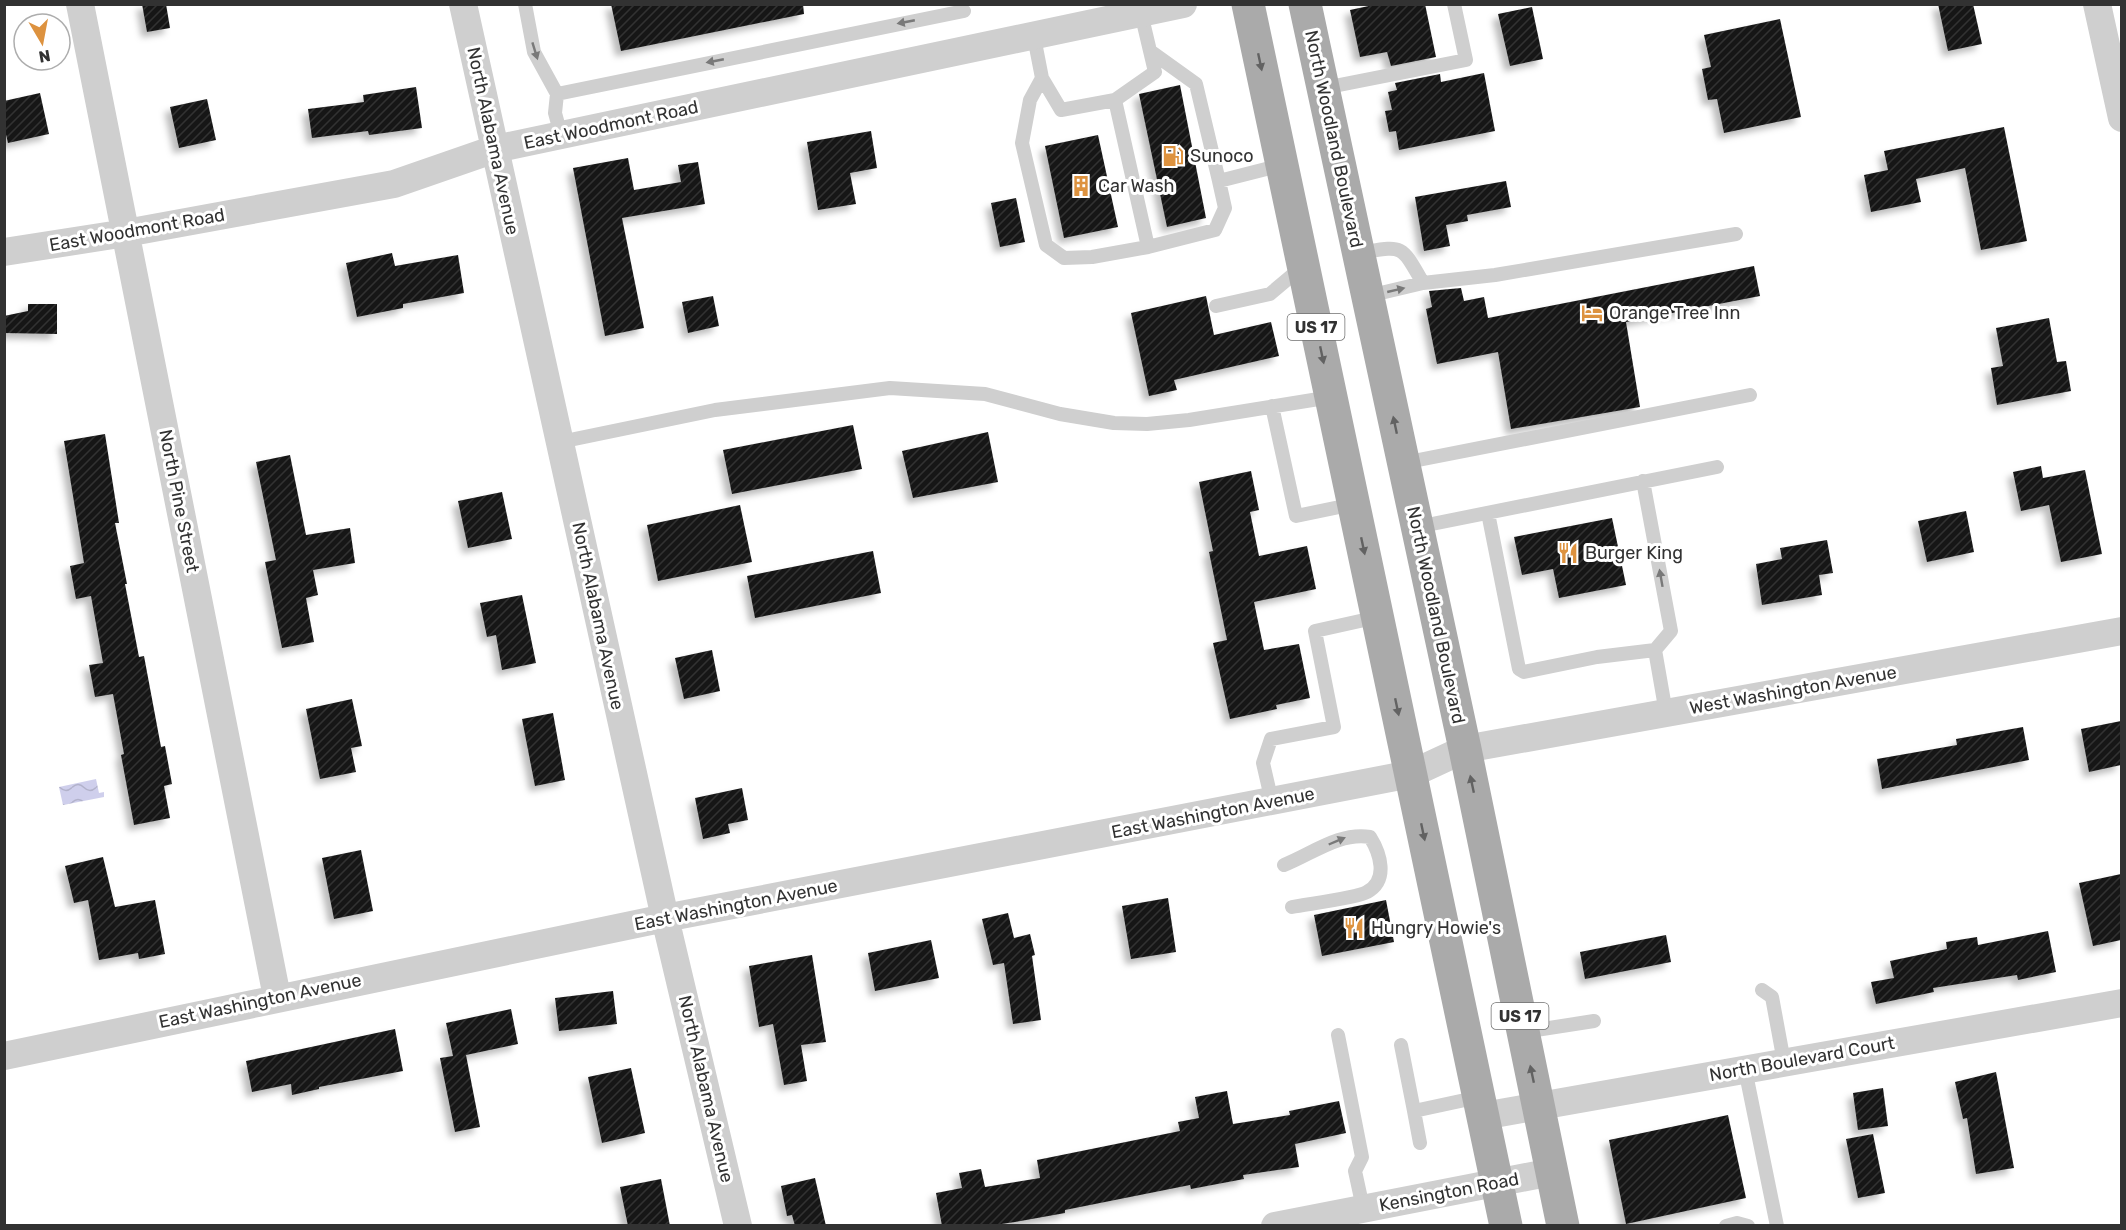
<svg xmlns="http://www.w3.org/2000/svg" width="2126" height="1230" font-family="Rubik,sans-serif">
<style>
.water{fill:url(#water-waves)}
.building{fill:url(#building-hatch);filter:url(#shadow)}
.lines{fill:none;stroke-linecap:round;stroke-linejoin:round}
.lane{stroke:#cfcfcf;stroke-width:14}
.street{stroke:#cfcfcf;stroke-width:28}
.primary{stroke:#aaa;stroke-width:33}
.oneway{fill:#797979}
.oneway2{fill:#626262}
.labels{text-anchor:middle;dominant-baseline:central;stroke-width:6;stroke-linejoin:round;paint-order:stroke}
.shield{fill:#fff;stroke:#707070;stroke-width:1.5}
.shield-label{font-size:16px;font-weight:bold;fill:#323232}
.street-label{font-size:18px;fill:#323232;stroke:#fff}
.poi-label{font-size:18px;fill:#323232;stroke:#fff;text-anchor:start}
</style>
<defs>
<pattern id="water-waves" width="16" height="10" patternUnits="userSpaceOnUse" patternTransform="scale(1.5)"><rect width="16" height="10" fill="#cfcfec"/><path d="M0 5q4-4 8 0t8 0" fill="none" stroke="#b2b2cb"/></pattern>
<pattern id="building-hatch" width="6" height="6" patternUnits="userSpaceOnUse" patternTransform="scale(1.5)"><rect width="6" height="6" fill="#191919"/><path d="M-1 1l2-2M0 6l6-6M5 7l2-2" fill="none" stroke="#323232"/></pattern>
<filter id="shadow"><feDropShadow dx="-5.5" dy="5.5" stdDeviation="3" flood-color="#0004"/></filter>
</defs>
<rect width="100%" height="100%" fill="#fff"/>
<path class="water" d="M 96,779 L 99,793 L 104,792 L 104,797 L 63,805 L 59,787 Z"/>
<path class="building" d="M 142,4 L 166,4 L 170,28 L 147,32 Z
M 611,4 L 803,4 L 804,14 L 621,51 Z
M 1378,4 L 1425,4 L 1436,57 L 1391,66 L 1387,52 L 1360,57 L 1350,10 Z
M 1938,4 L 1973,4 L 1982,44 L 1948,51 Z
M 1532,7 L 1543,59 L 1510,66 L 1498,14 Z
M 1780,19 L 1801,117 L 1724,133 L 1717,99 L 1708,100 L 1702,69 L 1711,67 L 1704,35 Z
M 1484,73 L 1495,131 L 1399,150 L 1396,131 L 1389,132 L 1385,111 L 1392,110 L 1388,92 L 1397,90 L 1395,83 L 1440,74 L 1441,82 Z
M 1180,85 L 1206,218 L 1167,227 L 1139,94 Z
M 416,87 L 422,128 L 369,135 L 368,131 L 312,138 L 308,109 L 364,102 L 363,95 Z
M 40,93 L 49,134 L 8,143 L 4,126 L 4,101 Z
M 207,99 L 216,140 L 179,148 L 170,107 Z
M 2004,127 L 2027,241 L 1981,250 L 1965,168 L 1916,179 L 1921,202 L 1871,212 L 1864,175 L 1888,170 L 1884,151 Z
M 871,131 L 877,168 L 850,173 L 856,204 L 818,210 L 807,142 Z
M 1098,135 L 1118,227 L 1064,238 L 1045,146 Z
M 628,158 L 634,190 L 681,182 L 678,165 L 698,162 L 705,204 L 622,218 L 644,328 L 605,336 L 573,168 Z
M 1506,181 L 1511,207 L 1467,215 L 1468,221 L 1446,225 L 1450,246 L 1424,251 L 1415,197 Z
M 1016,198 L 1025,242 L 1000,247 L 991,203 Z
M 392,253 L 395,266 L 458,255 L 464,293 L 403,304 L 403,308 L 357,317 L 346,263 Z
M 1754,266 L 1760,296 L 1626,322 L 1640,407 L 1511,429 L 1498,352 L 1437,364 L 1426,309 L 1432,307 L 1429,291 L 1461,288 L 1464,301 L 1484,297 L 1488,318 Z
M 713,296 L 719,326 L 688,333 L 682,302 Z
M 1206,296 L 1214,335 L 1271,322 L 1279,356 L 1174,380 L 1177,390 L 1149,396 L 1131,313 Z
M 28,304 L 57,304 L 57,334 L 4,333 L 4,316 L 28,311 Z
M 2049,318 L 2057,362 L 2066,361 L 2071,391 L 1997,405 L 1991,368 L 2003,366 L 1996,328 Z
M 853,425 L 862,469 L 732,494 L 723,450 Z
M 988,432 L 998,482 L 913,498 L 902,451 Z
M 105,434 L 119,523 L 115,523 L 127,584 L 125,584 L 139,657 L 144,656 L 161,747 L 165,746 L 172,784 L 164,786 L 170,818 L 134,825 L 121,755 L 124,754 L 113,694 L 95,697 L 89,665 L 103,663 L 91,596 L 76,599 L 70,566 L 84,563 L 64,441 Z
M 290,455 L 306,535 L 350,528 L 355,563 L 313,570 L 318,595 L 306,598 L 314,642 L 282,648 L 265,562 L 276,560 L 256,462 Z
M 2041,466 L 2043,478 L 2085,470 L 2102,554 L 2061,562 L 2049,505 L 2021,511 L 2013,472 Z
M 1251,471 L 1259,510 L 1250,512 L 1259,556 L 1307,546 L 1316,589 L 1254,602 L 1264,650 L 1299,644 L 1310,698 L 1276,705 L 1277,709 L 1230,719 L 1213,643 L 1227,640 L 1209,552 L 1213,551 L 1199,482 Z
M 502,492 L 512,539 L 468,548 L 458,501 Z
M 740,505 L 752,562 L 658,581 L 647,525 Z
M 1966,511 L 1974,552 L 1927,562 L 1918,521 Z
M 1612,518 L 1626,585 L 1559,598 L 1553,569 L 1522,575 L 1514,537 Z
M 1827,540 L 1833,573 L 1819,575 L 1822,595 L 1762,605 L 1756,564 L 1782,559 L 1780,548 Z
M 873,551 L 881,593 L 755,618 L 747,576 Z
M 522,595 L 536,663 L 502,670 L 496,635 L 487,637 L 480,603 Z
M 712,650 L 720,691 L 684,699 L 675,658 Z
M 352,699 L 362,746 L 351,748 L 356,772 L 320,779 L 306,709 Z
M 553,713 L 565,780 L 535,786 L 522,719 Z
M 2121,721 L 2121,765 L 2089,772 L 2081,729 Z
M 2023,727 L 2029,760 L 1882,789 L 1877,759 L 1957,745 L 1956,739 Z
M 742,788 L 748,820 L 728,824 L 730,833 L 703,839 L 695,798 Z
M 361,850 L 373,911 L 334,919 L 322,858 Z
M 103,857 L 115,907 L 155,900 L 165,954 L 139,959 L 138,953 L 99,960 L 88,900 L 74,903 L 65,866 Z
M 2121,874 L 2121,940 L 2093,946 L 2079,883 Z
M 1168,898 L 1176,952 L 1131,959 L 1122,906 Z
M 1386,900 L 1394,942 L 1322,956 L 1314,915 Z
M 1008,913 L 1014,938 L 1030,934 L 1035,955 L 1032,956 L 1041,1020 L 1013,1024 L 1004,963 L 993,965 L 982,919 Z
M 2048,931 L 2056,972 L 2018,980 L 2017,975 L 1933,988 L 1934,992 L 1876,1004 L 1871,982 L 1894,978 L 1890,961 L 1947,949 L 1946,942 L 1977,937 L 1978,945 Z
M 1666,935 L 1671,962 L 1585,979 L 1580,952 Z
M 931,940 L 939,978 L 875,991 L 868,953 Z
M 812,955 L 826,1042 L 801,1045 L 807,1081 L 784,1085 L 773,1024 L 759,1027 L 749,966 Z
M 613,991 L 617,1024 L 559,1031 L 555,998 Z
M 511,1009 L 518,1044 L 466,1055 L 480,1127 L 455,1132 L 440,1058 L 453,1056 L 446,1023 Z
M 395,1029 L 403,1071 L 319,1087 L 319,1089 L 292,1095 L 291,1084 L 252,1092 L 246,1061 Z
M 631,1068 L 645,1133 L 602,1143 L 588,1077 Z
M 1996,1072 L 2014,1168 L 1976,1174 L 1967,1118 L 1963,1119 L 1955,1082 Z
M 1883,1088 L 1888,1126 L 1858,1130 L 1853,1093 Z
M 1227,1091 L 1233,1124 L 1290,1115 L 1289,1111 L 1339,1101 L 1346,1133 L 1295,1144 L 1299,1167 L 1243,1175 L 1244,1179 L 1191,1189 L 1190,1185 L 1065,1210 L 1065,1213 L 1015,1222 L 988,1226 L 942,1226 L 936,1193 L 962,1188 L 959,1173 L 981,1169 L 985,1187 L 1040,1178 L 1037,1160 L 1180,1131 L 1178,1122 L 1199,1118 L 1195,1097 Z
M 1728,1115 L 1746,1198 L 1626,1224 L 1609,1140 Z
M 1873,1134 L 1885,1193 L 1858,1198 L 1846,1139 Z
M 815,1178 L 826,1226 L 795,1226 L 792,1215 L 787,1216 L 781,1186 Z
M 661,1179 L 670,1226 L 628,1226 L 620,1187 Z"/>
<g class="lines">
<path class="lane" d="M 525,4 L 534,52 L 557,94
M 1034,37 L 1042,78 L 1061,110 L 1115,100 L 1148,247 L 1215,230 L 1225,208 L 1219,181 L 1282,165
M 1150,51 L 1196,84 L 1219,181
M 1042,78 L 1030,100 L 1022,143 L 1046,245 L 1064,258 L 1092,257 L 1148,247
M 1324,88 L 1466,60 L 1454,4
M 1115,100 L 1155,72 L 1141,13
M 561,135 L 555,113 L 557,94 L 964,11
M 1358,253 C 1404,246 1400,243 1423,283
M 1368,296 L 1423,283 L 1495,275 L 1736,234
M 1216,306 L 1270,294 L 1302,267
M 1272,406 L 1296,516 L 1354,504
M 560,442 L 715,410 L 890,388 L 985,394 L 1060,414 L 1114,423 L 1147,424 L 1189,420 L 1331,397
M 1403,463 L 1750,395
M 1643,481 L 1671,631 L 1655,650
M 1488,513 L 1519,669 L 1524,672 L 1597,657 L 1655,650 L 1666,713
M 1417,527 L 1717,467
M 1272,802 L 1263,763 L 1271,739 L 1334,727 L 1315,631 L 1378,617
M 1284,865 C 1312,854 1339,832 1370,837 C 1380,853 1389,880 1367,892 C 1357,898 1307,904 1292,907
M 1762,990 L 1772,997 L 1784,1062
M 1523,1032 L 1594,1021
M 1338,1035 L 1362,1157 L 1355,1171 L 1363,1208
M 1401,1045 L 1414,1111 L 1479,1097
M 1745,1069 L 1777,1226
M 1414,1111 L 1420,1143
M 1726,1226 L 1737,1223 L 1748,1226"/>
<path class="street" d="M 80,4 L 277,997
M 463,4 L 665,918 L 738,1226
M 2097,4 L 2122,118
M 4,252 L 126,233 L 394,184 L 495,149 L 1183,4
M 4,1056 L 665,918 L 1411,774 L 1465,749 L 2122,631
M 1483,1116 L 2122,1003
M 1275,1226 L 1552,1172"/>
<path class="primary" d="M 1248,4 L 1506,1226
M 1305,4 L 1465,749 L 1563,1226"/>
</g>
<defs><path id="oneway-solid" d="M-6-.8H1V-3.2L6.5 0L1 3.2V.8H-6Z" transform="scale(1.5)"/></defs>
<g class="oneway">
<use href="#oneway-solid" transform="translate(906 22) rotate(169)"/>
<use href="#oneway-solid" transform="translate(535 51) rotate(73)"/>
<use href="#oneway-solid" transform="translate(715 61) rotate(169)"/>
<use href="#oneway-solid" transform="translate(1396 290) rotate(-13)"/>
<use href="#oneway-solid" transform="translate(1661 578) rotate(-100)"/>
<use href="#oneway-solid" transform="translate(1337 841) rotate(-23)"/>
</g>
<g class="oneway2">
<use href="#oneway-solid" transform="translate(1260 62) rotate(78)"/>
<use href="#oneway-solid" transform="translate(1322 355) rotate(78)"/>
<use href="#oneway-solid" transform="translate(1395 425) rotate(-102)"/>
<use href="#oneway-solid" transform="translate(1363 546) rotate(78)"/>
<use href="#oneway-solid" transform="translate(1397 707) rotate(78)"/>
<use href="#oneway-solid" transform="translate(1472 784) rotate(-102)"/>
<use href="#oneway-solid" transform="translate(1423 832) rotate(78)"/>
<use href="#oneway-solid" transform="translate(1532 1074) rotate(-102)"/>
</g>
<defs>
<symbol id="fuel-bare" viewBox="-9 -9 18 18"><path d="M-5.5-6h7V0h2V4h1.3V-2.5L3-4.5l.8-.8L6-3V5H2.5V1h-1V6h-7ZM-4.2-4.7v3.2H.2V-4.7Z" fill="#dd923f" stroke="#fff" stroke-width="2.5" paint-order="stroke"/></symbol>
<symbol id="building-bare" viewBox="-9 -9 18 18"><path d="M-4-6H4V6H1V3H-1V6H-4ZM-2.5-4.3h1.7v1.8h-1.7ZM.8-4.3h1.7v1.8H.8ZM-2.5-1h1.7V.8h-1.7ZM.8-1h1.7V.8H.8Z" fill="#dd923f" stroke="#fff" stroke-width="2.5" paint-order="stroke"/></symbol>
<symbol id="hotel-bare" viewBox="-9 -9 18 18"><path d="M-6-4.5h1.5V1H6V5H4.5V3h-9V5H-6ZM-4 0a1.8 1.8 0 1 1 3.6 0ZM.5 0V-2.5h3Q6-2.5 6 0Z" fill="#dd923f" stroke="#fff" stroke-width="2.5" paint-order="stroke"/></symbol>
<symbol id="restaurant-bare" viewBox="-9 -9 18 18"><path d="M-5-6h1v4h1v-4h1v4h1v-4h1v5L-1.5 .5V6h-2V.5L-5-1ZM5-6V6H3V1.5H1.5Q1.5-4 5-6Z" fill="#dd923f" stroke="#fff" stroke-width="2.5" paint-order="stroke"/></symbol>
</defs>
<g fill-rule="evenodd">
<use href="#fuel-bare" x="1158" y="141" width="30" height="30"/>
<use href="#building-bare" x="1066" y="171" width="30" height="30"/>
<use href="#hotel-bare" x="1577" y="298" width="30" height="30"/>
<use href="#restaurant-bare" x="1553" y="538" width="30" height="30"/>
<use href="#restaurant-bare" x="1339" y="913" width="30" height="30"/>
</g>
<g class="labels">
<g class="shield">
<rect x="1287.5" y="314" width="57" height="26" rx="4.5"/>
<rect x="1491.5" y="1003" width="57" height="26" rx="4.5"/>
</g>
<g class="shield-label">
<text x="1316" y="327">US 17</text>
<text x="1520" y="1016">US 17</text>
</g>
<g class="street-label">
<text transform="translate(611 125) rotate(-12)">East Woodmont Road</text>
<text transform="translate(1334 139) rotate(78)">North Woodland Boulevard</text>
<text transform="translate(493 141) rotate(78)">North Alabama Avenue</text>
<text transform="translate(137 230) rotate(-10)">East Woodmont Road</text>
<text transform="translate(179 501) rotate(79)">North Pine Street</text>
<text transform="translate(1436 615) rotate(78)">North Woodland Boulevard</text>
<text transform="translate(598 616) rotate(78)">North Alabama Avenue</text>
<text transform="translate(1793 690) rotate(-10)">West Washington Avenue</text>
<text transform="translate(1213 813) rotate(-11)">East Washington Avenue</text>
<text transform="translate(736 905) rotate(-11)">East Washington Avenue</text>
<text transform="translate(260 1001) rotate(-12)">East Washington Avenue</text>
<text transform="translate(1802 1059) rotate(-10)">North Boulevard Court</text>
<text transform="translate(706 1089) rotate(77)">North Alabama Avenue</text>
<text transform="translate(1449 1192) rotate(-11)">Kensington Road</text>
</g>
<g class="poi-label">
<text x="1190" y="156">Sunoco</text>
<text x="1098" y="186">Car Wash</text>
<text x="1609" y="313">Orange Tree Inn</text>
<text x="1585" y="553">Burger King</text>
<text x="1371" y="928">Hungry Howie's</text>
</g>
</g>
<rect width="2126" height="1230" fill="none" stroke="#323232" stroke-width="12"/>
<g transform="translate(42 42) rotate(170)"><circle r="28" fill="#ffffff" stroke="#adadad" stroke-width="1.5"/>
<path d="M0-4.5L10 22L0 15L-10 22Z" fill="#dd923f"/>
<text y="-9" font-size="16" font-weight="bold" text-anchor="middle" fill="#323232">N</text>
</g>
</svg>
